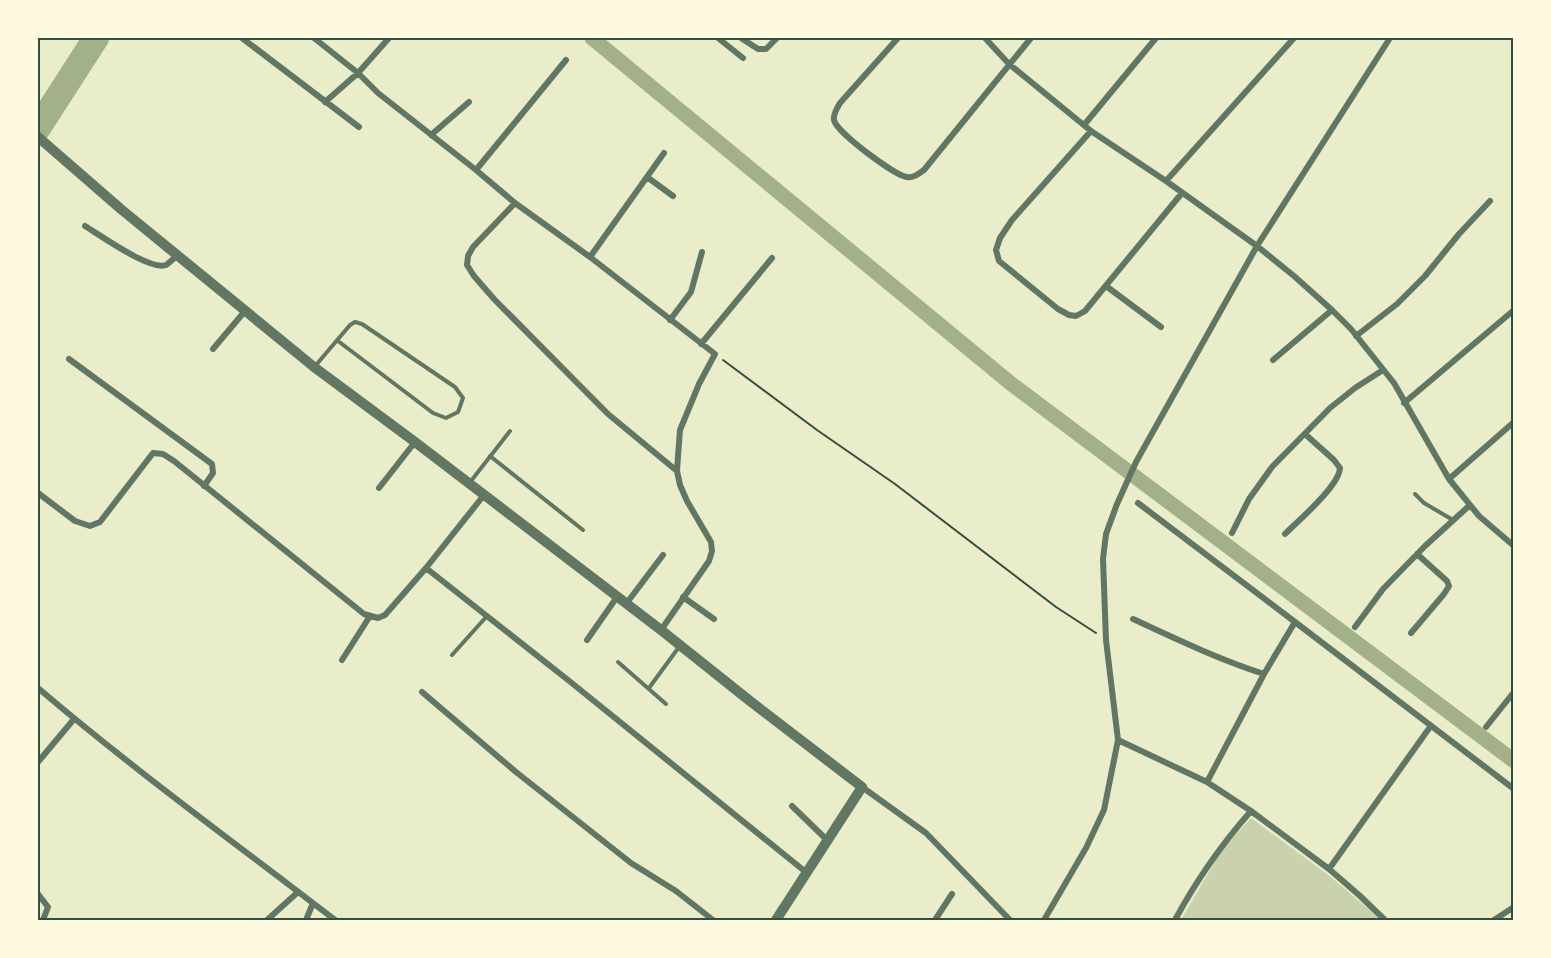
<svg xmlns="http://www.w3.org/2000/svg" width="1551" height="958" font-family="'IBM Plex Sans',sans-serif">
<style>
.green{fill:#cad2ad}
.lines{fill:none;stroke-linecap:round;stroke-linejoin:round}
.canal{stroke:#a3b18a;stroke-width:15}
.river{stroke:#a3b18a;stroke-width:26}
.path{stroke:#344e41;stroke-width:2}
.service{stroke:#617663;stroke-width:4}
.minor{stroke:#617663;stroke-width:6}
.tertiary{stroke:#617663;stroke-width:10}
.neatline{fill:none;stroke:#344e41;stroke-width:2}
</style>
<rect width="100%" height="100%" fill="#e9edc9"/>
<path class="green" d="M 1251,818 L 1331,877 L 1381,920 L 1181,920 L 1221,851 Z"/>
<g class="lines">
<path class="canal" d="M 592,38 L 1009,382 L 1514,761"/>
<path class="river" d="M 38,128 L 96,38"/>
<path class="path" d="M 723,360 L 817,430 L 895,484 L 1056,607 L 1096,633"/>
<path class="service" d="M 316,365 L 350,325 L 355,322 L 362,324 L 455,387 L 463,398 L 458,412 L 446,418 L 433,413 L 338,341
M 490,456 L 583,530
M 471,481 L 510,431
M 1415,494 L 1424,503 L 1453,520
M 452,655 L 487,616
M 618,662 L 666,704
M 649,688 L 679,647"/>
<path class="minor" d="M 242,38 L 359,127
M 314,38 L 358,73 L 325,102
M 389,38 L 358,73 L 378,93 L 476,170 L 515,203 L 590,257 L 715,354 L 699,384 L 680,430 L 678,456 L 677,471 L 680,485 L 687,501 L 711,542 L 712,551 L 709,561 L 661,630
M 718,38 L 743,58
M 741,38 L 758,49 L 766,49 L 777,38
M 898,38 L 840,103 C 837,108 833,114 834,120 C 836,132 894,175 907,177 C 914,178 918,174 924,170 L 1031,38
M 985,38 L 1009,64 L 1091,131 L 1166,181 L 1257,246 L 1294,276 L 1332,310 L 1351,329 L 1394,383 L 1449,479 L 1479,516 L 1514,546
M 1084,125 L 1156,38
M 1091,131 L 1012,220 L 1000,238 L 996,250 L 999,261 L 1058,309 L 1069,315 L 1076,316 L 1085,311 L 1182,193
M 431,135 L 469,102
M 476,170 L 566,60
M 647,177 L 673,196
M 1166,181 L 1294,38
M 515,203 L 473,247 L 468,256 L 467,265 L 474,276 L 494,299 L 608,414 L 677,471
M 85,226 C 100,235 150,271 166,265 C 169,263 174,258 177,256
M 590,257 L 664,153
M 1106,286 L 1161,327
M 670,320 L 691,292 L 702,252
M 1356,336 L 1397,304 L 1425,276 L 1459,234 L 1490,201
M 701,344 L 772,258
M 213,349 L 245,311
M 69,359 L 212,464 L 213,473 L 204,486
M 1273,360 L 1332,310
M 1404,403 L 1514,310
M 1449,479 L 1514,422
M 379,488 L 415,442
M 38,493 L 75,521 L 90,526 L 100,522 L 153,453 L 163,454 L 174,461 L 364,614 L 378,618 L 385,615 L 426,568 L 484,495
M 1138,503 L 1295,622
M 1232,533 L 1249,499 L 1272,467 L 1330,408 L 1355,388 L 1383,370
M 1285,534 C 1299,520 1339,486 1340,468 L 1334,460 L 1305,434
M 426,568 L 568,680 L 807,873
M 683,597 L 714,619
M 626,604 L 663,555
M 1133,619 C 1176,639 1218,659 1264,674
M 1355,627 L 1383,589 L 1425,546 L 1470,505
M 1411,633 L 1444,594 L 1449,586 L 1447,581 L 1417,554
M 587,640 L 617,597
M 342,660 L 370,616
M 38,688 C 133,769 235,843 335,920
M 422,692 L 516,772 L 631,863 L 676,891 L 713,920
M 1486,727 L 1514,692
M 1118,740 L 1207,782 L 1251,811 L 1329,869 L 1359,895 L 1385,920
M 38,762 L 74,719
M 1207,782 L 1264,674 L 1295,622 L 1514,789
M 862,787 L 926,833 L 1010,920
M 792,806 L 827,840
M 1329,869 L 1430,727
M 38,894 L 48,907 L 43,920
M 267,920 L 298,892
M 306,920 L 313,903
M 935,920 L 952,894
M 1044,920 L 1086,848 L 1104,810 L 1118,740 L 1106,640 L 1103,559 L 1106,534 L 1117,504 L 1136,462 L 1257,246 L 1390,38
M 1175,920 C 1196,881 1221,845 1251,811
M 1494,920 L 1514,907"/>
<path class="tertiary" d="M 38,137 L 122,210 L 314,367 L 415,442 L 661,630 L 750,701 L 862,787 L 776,920"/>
</g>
<rect width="1551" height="958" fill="none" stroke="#fefae0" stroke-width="78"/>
<rect x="39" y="39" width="1473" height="880" class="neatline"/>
</svg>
